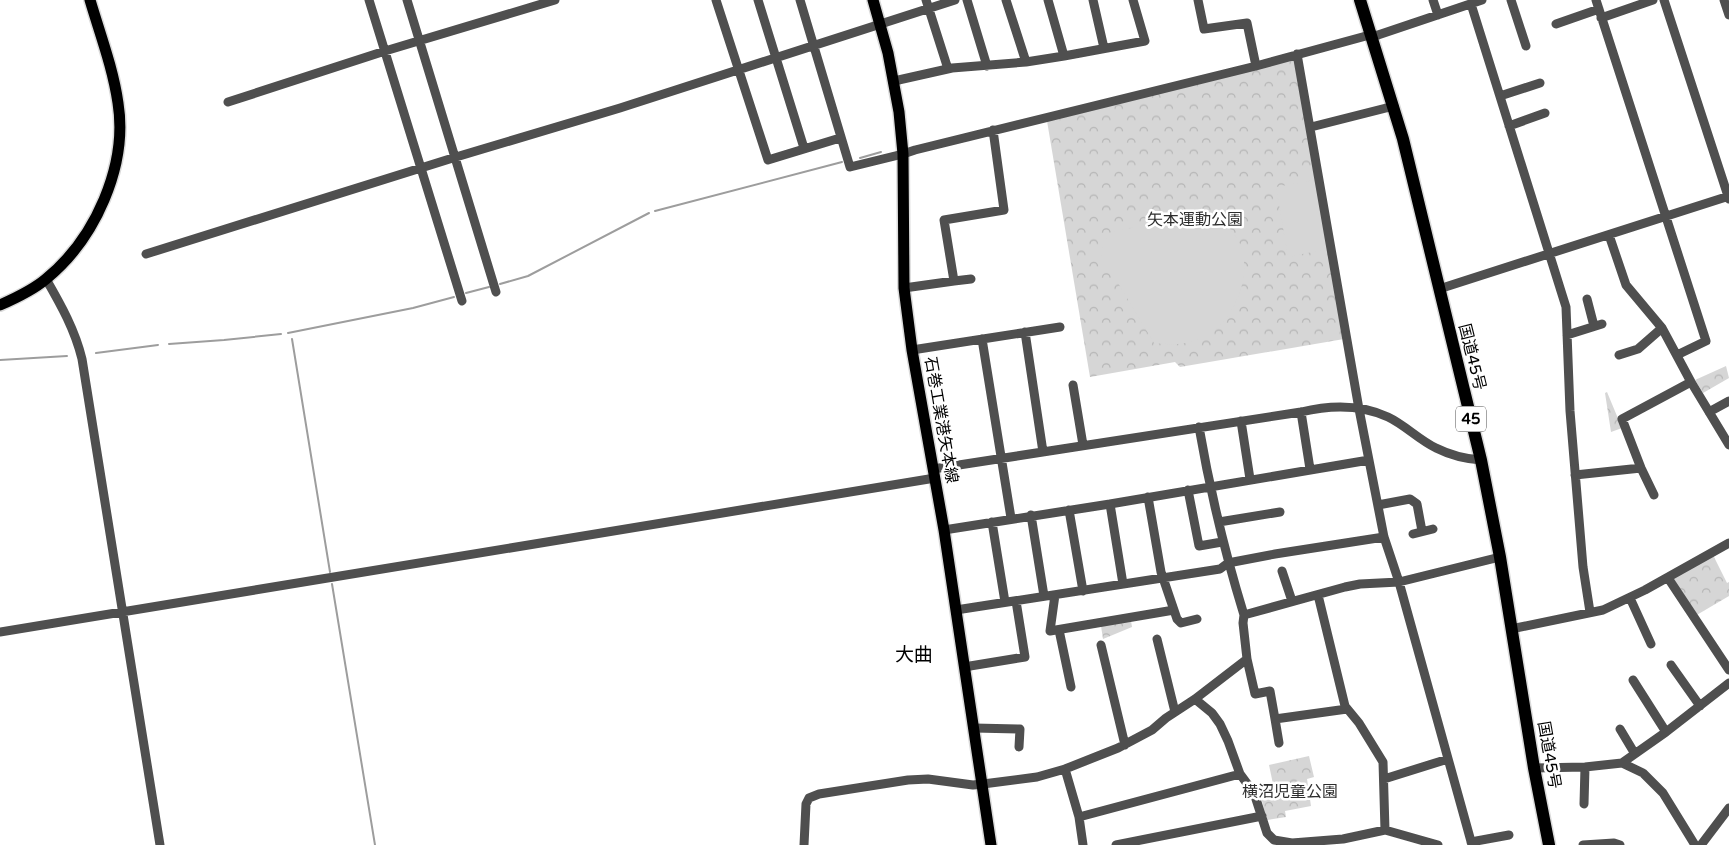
<svg xmlns="http://www.w3.org/2000/svg" width="1729" height="845" font-family="'Varela Round','Noto Sans JP',sans-serif">
<style>
.park{fill:url(#park-crowns)}
.pitch{fill:#d6d6d6}
.lines{fill:none;stroke-linecap:round;stroke-linejoin:round}
.stream{stroke:#9d9d9d;stroke-width:2}
.major-casing{stroke:#dbdbdb;stroke-width:14}
.highway-casing{stroke:#dbdbdb;stroke-width:15}
.minor{stroke:#4f4f4f;stroke-width:9}
.major{stroke:#000;stroke-width:11}
.highway{stroke:#000;stroke-width:12}
.labels{text-anchor:middle;dominant-baseline:central;stroke-width:5;stroke-linejoin:round;paint-order:stroke}
.shield{fill:#fff;stroke:#4c4c4c;stroke-width:1}
.shield-label{font-size:15px;font-weight:bold;fill:#000}
.park-label{font-size:16px;fill:#2d2d2d;stroke:#fff}
.street-label{font-size:16px;fill:#000;stroke:#fff}
.quarter-label{font-size:19px;fill:#000;stroke:#fff}
</style>
<defs>
<pattern id="park-crowns" width="20" height="18" patternUnits="userSpaceOnUse" patternTransform="scale(1.25)"><rect width="20" height="18" fill="#d6d6d6"/><path d="M2 6a3 3 0 1 1 6 0M12 15a3 3 0 1 1 6 0" fill="none" stroke="#b6b6b6"/></pattern>
</defs>
<rect width="100%" height="100%" fill="#fff"/>
<path class="park" d="M 1294,59 L 1344,339 L 1180,367 L 1175,362 L 1090,377 L 1047,121 Z
M 1726,366 L 1729,378 L 1703,393 L 1695,380 Z
M 1607,392 L 1622,428 L 1611,432 L 1605,393 Z
M 1713,555 L 1727,583 L 1729,582 L 1729,596 L 1695,616 L 1673,578 Z
M 1131,621 L 1132,627 L 1103,639 L 1101,626 Z
M 1309,756 L 1314,777 L 1307,779 L 1311,806 L 1285,811 L 1286,817 L 1267,820 L 1258,786 L 1273,784 L 1269,765 Z"/>
<path class="pitch" d="M 1315,180 L 1327,249 L 1288,257 L 1276,187 Z
M 1209,210 C 1221,220 1234,230 1240,244 C 1254,277 1232,326 1200,339 C 1184,345 1170,345 1154,343 L 1100,253 L 1109,233 Z"/>
<g class="lines">
<path class="stream" d="M 860,158 L 881,152
M 655,211 L 842,162
M 500,284 L 528,276 L 649,213
M 466,293 L 489,287
M 288,333 L 413,308 L 454,297
M 292,339 L 330,572
M 169,344 L 224,340 L 281,334
M 96,353 L 158,345
M 0,360 L 67,356
M 332,584 L 375,845"/>
<defs>
<path id="major" d="M 873,0 L 888,53 L 899,112 L 903,154 L 904,288 L 912,350 L 944,530 L 991,845
M 0,305 C 16,298 33,290 46,279 C 95,239 128,166 118,103 C 113,68 100,34 90,0"/>
<path id="highway" d="M 1360,0 L 1403,139 L 1481,460 L 1500,557 L 1534,768 L 1549,845"/>
</defs>
<use href="#major" class="major-casing"/>
<use href="#highway" class="highway-casing"/>
<path class="minor" d="M 369,0 L 462,301
M 407,0 L 496,292
M 716,0 L 768,160 L 840,138
M 758,0 L 804,148
M 800,0 L 850,167 L 903,154 L 915,150 L 1256,66 L 1366,36 L 1378,35 L 1482,0
M 926,0 L 948,69
M 967,0 L 987,66
M 1093,0 L 1104,48
M 1198,0 L 1204,29 L 1247,23 L 1256,66
M 1433,0 L 1438,15
M 1511,0 L 1526,46
M 1596,0 L 1706,341 L 1677,355
M 1664,0 L 1729,199
M 1724,0 L 1729,15
M 1471,4 L 1566,307 L 1570,411 L 1583,567 L 1590,612
M 1601,18 L 1653,0
M 1556,24 L 1599,9
M 1297,54 L 1359,409 L 1384,537 L 1399,582 L 1472,845
M 1064,56 L 1145,41 L 1133,0
M 1026,62 L 1064,56 L 1048,0
M 894,81 L 952,68 L 1026,62 L 1006,0
M 1500,96 L 1540,83
M 228,102 L 385,51 L 555,0
M 1509,126 L 1545,113
M 1311,127 L 1394,106
M 1609,235 L 1626,285 L 1662,328 L 1691,382 L 1729,445
M 146,254 L 456,157 L 620,108 L 955,0
M 46,279 C 61,305 75,330 82,359 L 160,845
M 954,281 L 971,279
M 904,288 L 954,281 L 944,220 L 1004,210 L 993,130
M 1439,289 L 1729,196
M 1587,299 L 1594,326
M 1025,332 L 1043,452
M 1567,335 L 1602,324
M 982,339 L 1011,518
M 912,350 L 1060,327
M 1619,355 L 1638,349 L 1662,328
M 1073,385 L 1083,445
M 1301,412 L 1310,469
M 1709,412 L 1729,401
M 1241,421 L 1250,479
M 1199,427 C 1210,491 1225,553 1244,615
M 933,469 L 1301,412 C 1330,405 1360,404 1388,417 C 1405,425 1419,440 1436,448 C 1450,455 1466,459 1481,460
M 1575,475 L 1641,468
M 1188,490 L 1199,546 L 1222,542
M 1654,495 L 1641,468 L 1622,419 L 1691,382
M 1148,497 L 1161,572 L 1177,619 L 1181,623 L 1197,619
M 1110,504 L 1123,584
M 1378,505 L 1410,499 L 1417,504 L 1422,531
M 1069,510 L 1083,591
M 1031,515 L 1044,596
M 992,522 L 1005,602
M 1219,522 L 1280,512
M 944,530 L 1110,504 L 1369,460
M 1413,534 L 1433,529
M 1282,571 L 1292,601
M 1668,578 L 1729,670
M 1055,595 L 1050,631 L 1174,610
M 1318,595 L 1345,706 L 1359,723 L 1383,762 L 1385,830
M 1630,598 L 1651,644
M 956,610 L 1220,569 L 1228,563 L 1275,554 L 1384,537
M 1511,629 L 1603,610 L 1645,590 L 1729,543
M 1059,630 L 1071,687
M 0,632 L 935,478
M 1157,639 L 1175,712
M 1101,645 L 1125,745
M 1247,659 L 1255,694 L 1270,691 L 1275,719 L 1347,709
M 1671,665 L 1700,706
M 964,667 L 1025,657 L 1016,601
M 1633,680 L 1666,732
M 1195,699 L 1212,713 L 1220,724 L 1228,741 L 1240,774 L 1254,793 L 1267,833 L 1274,840 L 1292,843 L 1343,839 L 1385,830 L 1438,845
M 1275,719 L 1279,743
M 974,728 L 1020,729 L 1019,747
M 1620,729 L 1635,754
M 1622,763 L 1643,773 L 1663,793 L 1695,845
M 1534,768 L 1585,767 L 1622,763 L 1666,732 L 1729,683
M 1065,769 L 1079,817 L 1083,845
M 1384,779 L 1448,759
M 1584,804 L 1585,767
M 1079,817 L 1240,774
M 1471,842 L 1509,835
M 804,845 L 806,804 L 809,798 L 819,794 L 908,780 L 928,779 L 973,785 L 983,784 L 1037,777 L 1065,769 L 1118,748 L 1152,730 L 1166,718 L 1195,699 L 1247,659 L 1243,623 L 1244,615 L 1345,587 L 1360,584 L 1399,582 L 1500,557
M 1116,845 L 1262,816
M 1583,845 L 1614,843 L 1620,845
M 1701,845 L 1729,808"/>
<use href="#major" class="major"/>
<use href="#highway" class="highway"/>
</g>
<g class="labels">
<rect class="shield" x="1456" y="406.5" width="30" height="25" rx="4"/>
<g class="shield-label">
<text x="1471" y="419">45</text>
</g>
<g class="park-label">
<text x="1195" y="220">矢本運動公園</text>
<text x="1290" y="792">横沼児童公園</text>
</g>
<g class="street-label">
<text transform="translate(1472 357) rotate(76)">国道45号</text>
<text transform="translate(941 420) rotate(80)">石巻工業港矢本線</text>
<text transform="translate(1549 755) rotate(80)">国道45号</text>
</g>
<g class="quarter-label">
<text x="914" y="655">大曲</text>
</g>
</g>
</svg>
